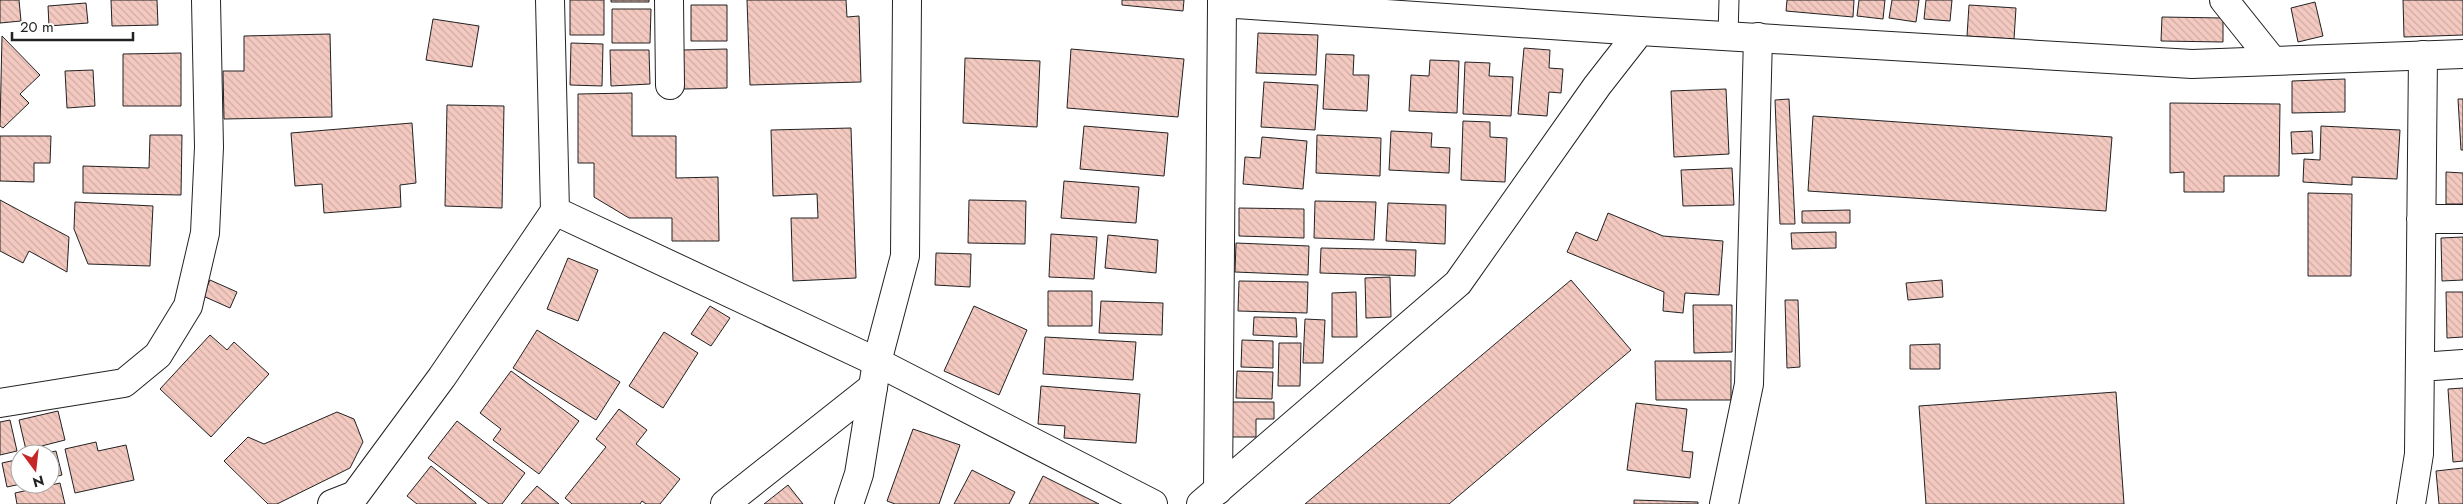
<svg xmlns="http://www.w3.org/2000/svg" width="2463" height="504" font-family="Jost,sans-serif">
<style>
.building{fill:url(#building-back-hatch);stroke:#222}
.lines{fill:none;stroke-linecap:round;stroke-linejoin:round}
.lane-casing{stroke:#222;stroke-width:21}
.street-casing{stroke:#222;stroke-width:30}
.secondary-casing{stroke:#222;stroke-width:30}
.lane{stroke:#fff;stroke-width:19}
.street{stroke:#fff;stroke-width:28}
.secondary{stroke:#fff;stroke-width:28}
</style>
<defs>
<pattern id="building-back-hatch" width="6" height="6" patternUnits="userSpaceOnUse" patternTransform="scale(1.25)"><rect width="6" height="6" fill="#f3c9c0"/><path d="M-1 5l2 2M0 0l6 6M5-1l2 2" fill="none" stroke="#d0aca5"/></pattern>
</defs>
<rect width="100%" height="100%" fill="#fff"/>
<path class="building" d="M 0,0 L 19,0 L 21,21 L 0,23 Z
M 111,0 L 157,0 L 158,25 L 112,26 Z
M 570,0 L 604,0 L 604,35 L 570,35 Z
M 611,0 L 649,0 L 649,2 L 611,2 Z
M 747,0 L 846,0 L 847,17 L 859,16 L 861,82 L 750,85 Z
M 1122,0 L 1184,0 L 1183,11 L 1122,5 Z
M 1787,0 L 1854,0 L 1853,17 L 1786,11 Z
M 1859,0 L 1885,0 L 1883,19 L 1857,16 Z
M 1892,0 L 1919,0 L 1916,22 L 1889,18 Z
M 1926,0 L 1952,0 L 1950,21 L 1924,19 Z
M 2403,0 L 2463,0 L 2463,35 L 2404,37 Z
M 2315,2 L 2323,36 L 2298,42 L 2291,8 Z
M 86,3 L 88,23 L 49,26 L 48,6 Z
M 691,5 L 727,5 L 727,41 L 691,41 Z
M 1969,5 L 2016,8 L 2014,39 L 1967,36 Z
M 612,9 L 651,9 L 650,43 L 612,43 Z
M 2162,17 L 2223,18 L 2223,42 L 2161,41 Z
M 433,19 L 479,26 L 472,67 L 426,60 Z
M 1258,33 L 1318,35 L 1316,75 L 1256,73 Z
M 330,34 L 332,117 L 224,119 L 223,71 L 244,71 L 244,36 Z
M 2,36 L 40,75 L 20,94 L 29,103 L 3,128 L 0,126 Z
M 571,43 L 603,44 L 602,86 L 570,85 Z
M 1524,48 L 1550,50 L 1549,68 L 1563,69 L 1561,93 L 1549,92 L 1547,116 L 1518,114 Z
M 727,49 L 727,88 L 684,89 L 683,50 Z
M 1071,49 L 1184,59 L 1178,117 L 1067,108 Z
M 610,50 L 649,50 L 650,84 L 611,86 Z
M 181,53 L 181,106 L 123,106 L 123,54 Z
M 1326,54 L 1354,55 L 1353,75 L 1369,75 L 1367,111 L 1323,109 Z
M 965,58 L 1040,61 L 1037,127 L 963,123 Z
M 1430,60 L 1459,61 L 1457,113 L 1409,111 L 1411,75 L 1429,76 Z
M 1465,62 L 1490,63 L 1489,76 L 1513,77 L 1511,116 L 1463,114 Z
M 93,70 L 95,106 L 67,108 L 65,71 Z
M 2345,79 L 2345,112 L 2292,113 L 2292,81 Z
M 1264,82 L 1318,85 L 1315,130 L 1261,127 Z
M 1726,89 L 1729,154 L 1674,157 L 1671,91 Z
M 632,93 L 632,136 L 676,136 L 676,178 L 718,177 L 719,241 L 672,241 L 672,218 L 629,218 L 594,197 L 594,163 L 578,163 L 578,94 Z
M 1789,99 L 1795,224 L 1780,224 L 1775,100 Z
M 2458,99 L 2463,99 L 2463,150 L 2461,150 Z
M 2170,103 L 2280,104 L 2279,176 L 2224,176 L 2224,192 L 2184,192 L 2184,172 L 2170,173 Z
M 447,105 L 504,106 L 502,208 L 445,206 Z
M 1813,116 L 2112,137 L 2106,211 L 1808,191 Z
M 1463,121 L 1490,122 L 1490,137 L 1507,138 L 1505,182 L 1461,180 Z
M 412,123 L 416,183 L 400,185 L 401,207 L 324,213 L 322,184 L 295,186 L 291,133 Z
M 1084,126 L 1168,133 L 1164,176 L 1080,169 Z
M 2321,126 L 2400,130 L 2397,179 L 2352,177 L 2352,185 L 2303,182 L 2304,159 L 2320,160 Z
M 851,128 L 856,278 L 793,281 L 791,218 L 818,218 L 817,194 L 773,196 L 771,130 Z
M 1391,131 L 1432,133 L 1431,147 L 1450,148 L 1449,173 L 1389,170 Z
M 2312,131 L 2313,153 L 2292,154 L 2291,132 Z
M 150,135 L 182,135 L 181,195 L 83,193 L 83,166 L 149,168 Z
M 1317,135 L 1381,138 L 1380,176 L 1316,173 Z
M 0,136 L 51,136 L 50,163 L 34,163 L 34,182 L 0,181 Z
M 1262,137 L 1307,141 L 1303,189 L 1243,184 L 1245,157 L 1260,158 Z
M 1732,168 L 1734,205 L 1683,206 L 1681,170 Z
M 2446,172 L 2463,173 L 2463,204 L 2446,204 Z
M 1064,181 L 1139,187 L 1136,223 L 1061,218 Z
M 2308,193 L 2352,194 L 2351,276 L 2308,276 Z
M 0,200 L 69,237 L 67,272 L 29,251 L 23,263 L 0,251 Z
M 969,200 L 1026,201 L 1025,244 L 968,243 Z
M 1315,201 L 1376,202 L 1374,240 L 1314,238 Z
M 75,202 L 153,206 L 150,266 L 88,264 L 74,229 Z
M 1388,203 L 1446,205 L 1445,244 L 1386,241 Z
M 1239,208 L 1304,209 L 1304,238 L 1239,236 Z
M 1850,210 L 1850,223 L 1802,223 L 1802,211 Z
M 1608,213 L 1663,236 L 1723,241 L 1719,295 L 1685,293 L 1683,313 L 1663,311 L 1664,292 L 1567,252 L 1576,232 L 1597,241 Z
M 1836,232 L 1836,248 L 1792,249 L 1791,233 Z
M 1051,234 L 1097,237 L 1094,279 L 1049,277 Z
M 1108,235 L 1158,240 L 1156,273 L 1105,268 Z
M 2463,237 L 2463,280 L 2442,281 L 2441,238 Z
M 1236,243 L 1309,246 L 1308,275 L 1235,272 Z
M 1321,248 L 1416,250 L 1415,276 L 1320,273 Z
M 936,253 L 971,254 L 970,287 L 935,285 Z
M 568,258 L 598,270 L 578,321 L 547,309 Z
M 1390,277 L 1391,317 L 1366,318 L 1365,278 Z
M 210,280 L 237,292 L 230,308 L 203,296 Z
M 1571,280 L 1631,350 L 1449,504 L 1305,504 Z
M 1942,280 L 1943,297 L 1908,300 L 1906,283 Z
M 1239,281 L 1308,282 L 1307,313 L 1238,311 Z
M 1048,291 L 1092,291 L 1092,326 L 1048,326 Z
M 1356,292 L 1357,337 L 1332,337 L 1332,293 Z
M 2446,292 L 2463,292 L 2463,337 L 2447,338 Z
M 1785,300 L 1798,300 L 1800,367 L 1787,368 Z
M 1101,301 L 1163,303 L 1162,335 L 1099,333 Z
M 1693,305 L 1732,305 L 1732,352 L 1694,353 Z
M 710,306 L 730,318 L 711,346 L 691,334 Z
M 974,306 L 1027,330 L 999,395 L 944,371 Z
M 1254,317 L 1296,318 L 1297,337 L 1253,335 Z
M 1305,319 L 1325,320 L 1323,363 L 1303,363 Z
M 537,330 L 620,382 L 596,420 L 513,368 Z
M 664,332 L 698,353 L 663,408 L 629,386 Z
M 210,335 L 227,350 L 234,342 L 269,374 L 211,437 L 160,389 Z
M 1045,337 L 1136,342 L 1133,380 L 1043,374 Z
M 1242,340 L 1273,341 L 1273,368 L 1241,367 Z
M 1279,343 L 1301,343 L 1300,386 L 1278,386 Z
M 1940,344 L 1940,369 L 1910,369 L 1910,345 Z
M 1655,361 L 1731,361 L 1731,400 L 1656,400 Z
M 511,371 L 579,421 L 539,474 L 493,440 L 501,429 L 480,413 Z
M 1237,371 L 1273,372 L 1272,399 L 1236,398 Z
M 1041,386 L 1140,394 L 1136,443 L 1064,438 L 1065,426 L 1038,424 Z
M 2463,388 L 2463,461 L 2453,462 L 2448,389 Z
M 2116,392 L 2124,504 L 1926,504 L 1919,406 Z
M 1231,402 L 1274,402 L 1274,419 L 1256,419 L 1256,437 L 1230,437 Z
M 1636,403 L 1687,409 L 1682,451 L 1693,452 L 1690,478 L 1627,470 Z
M 619,409 L 647,430 L 636,444 L 680,479 L 660,504 L 646,504 L 642,501 L 640,504 L 572,504 L 565,498 L 606,447 L 596,439 Z
M 58,411 L 65,440 L 26,450 L 19,420 Z
M 337,412 L 354,419 L 363,442 L 350,468 L 277,504 L 268,504 L 224,461 L 248,437 L 264,444 Z
M 10,420 L 17,451 L 0,455 L 0,422 Z
M 457,421 L 525,473 L 502,504 L 489,504 L 428,458 Z
M 913,429 L 960,445 L 939,504 L 895,504 L 887,501 Z
M 96,442 L 98,451 L 126,445 L 134,480 L 75,493 L 65,449 Z
M 56,451 L 62,475 L 50,478 L 50,454 L 42,454 Z
M 20,459 L 21,484 L 7,487 L 2,463 Z
M 431,466 L 476,503 L 476,504 L 417,504 L 407,496 Z
M 2463,468 L 2463,504 L 2439,504 L 2436,471 Z
M 972,470 L 1015,492 L 1009,504 L 954,504 Z
M 1043,476 L 1099,504 L 1029,504 Z
M 60,483 L 65,504 L 17,504 L 15,493 Z
M 788,485 L 803,504 L 764,504 Z
M 537,486 L 559,504 L 521,504 Z
M 1634,500 L 1698,502 L 1698,504 L 1634,504 Z"/>
<g class="lines">
<defs>
<path id="lane" d="M 1728,35 L 1729,0"/>
<path id="street" d="M 669,0 L 670,85
M 1222,0 L 1222,3 L 1640,31
M 2224,0 L 2272,60
M 555,211 L 877,362 L 1153,504
M 2421,219 L 2463,219
M 2420,367 L 2463,364
M 0,403 L 124,383 L 158,355 L 188,306 L 205,233 L 209,147 L 206,0
M 1218,490 L 1222,3
M 332,504 L 355,495 L 442,377 L 555,211 L 550,0
M 725,504 L 873,387
M 1724,504 L 1749,384 L 1758,37
M 2411,504 L 2419,454 L 2423,55"/>
<path id="secondary" d="M 849,504 L 859,474 L 877,362 L 905,256 L 907,0
M 1201,504 L 1458,283 L 1597,86 L 1640,31 L 2192,64 L 2463,54"/>
</defs>
<use href="#lane" class="lane-casing"/>
<use href="#street" class="street-casing"/>
<use href="#secondary" class="secondary-casing"/>
<use href="#lane" class="lane"/>
<use href="#street" class="street"/>
<use href="#secondary" class="secondary"/>
</g>
<g transform="translate(35 469) rotate(165)"><circle r="24" fill="#ffffff" stroke="#a7a7a7"/>
<path d="M0-4L9 19L0 12L-9 19Z" fill="#c62828"/>
<text y="-8" font-size="14" font-weight="bold" text-anchor="middle" fill="#222222">N</text>
</g>
<path d="M12 32v8h121v-8" fill="none" stroke="#222222" stroke-width="2.5"/>
<text x="20" y="32" font-size="15" fill="#222222" stroke="#ffffff" stroke-width="4" paint-order="stroke">20 m</text>
</svg>
